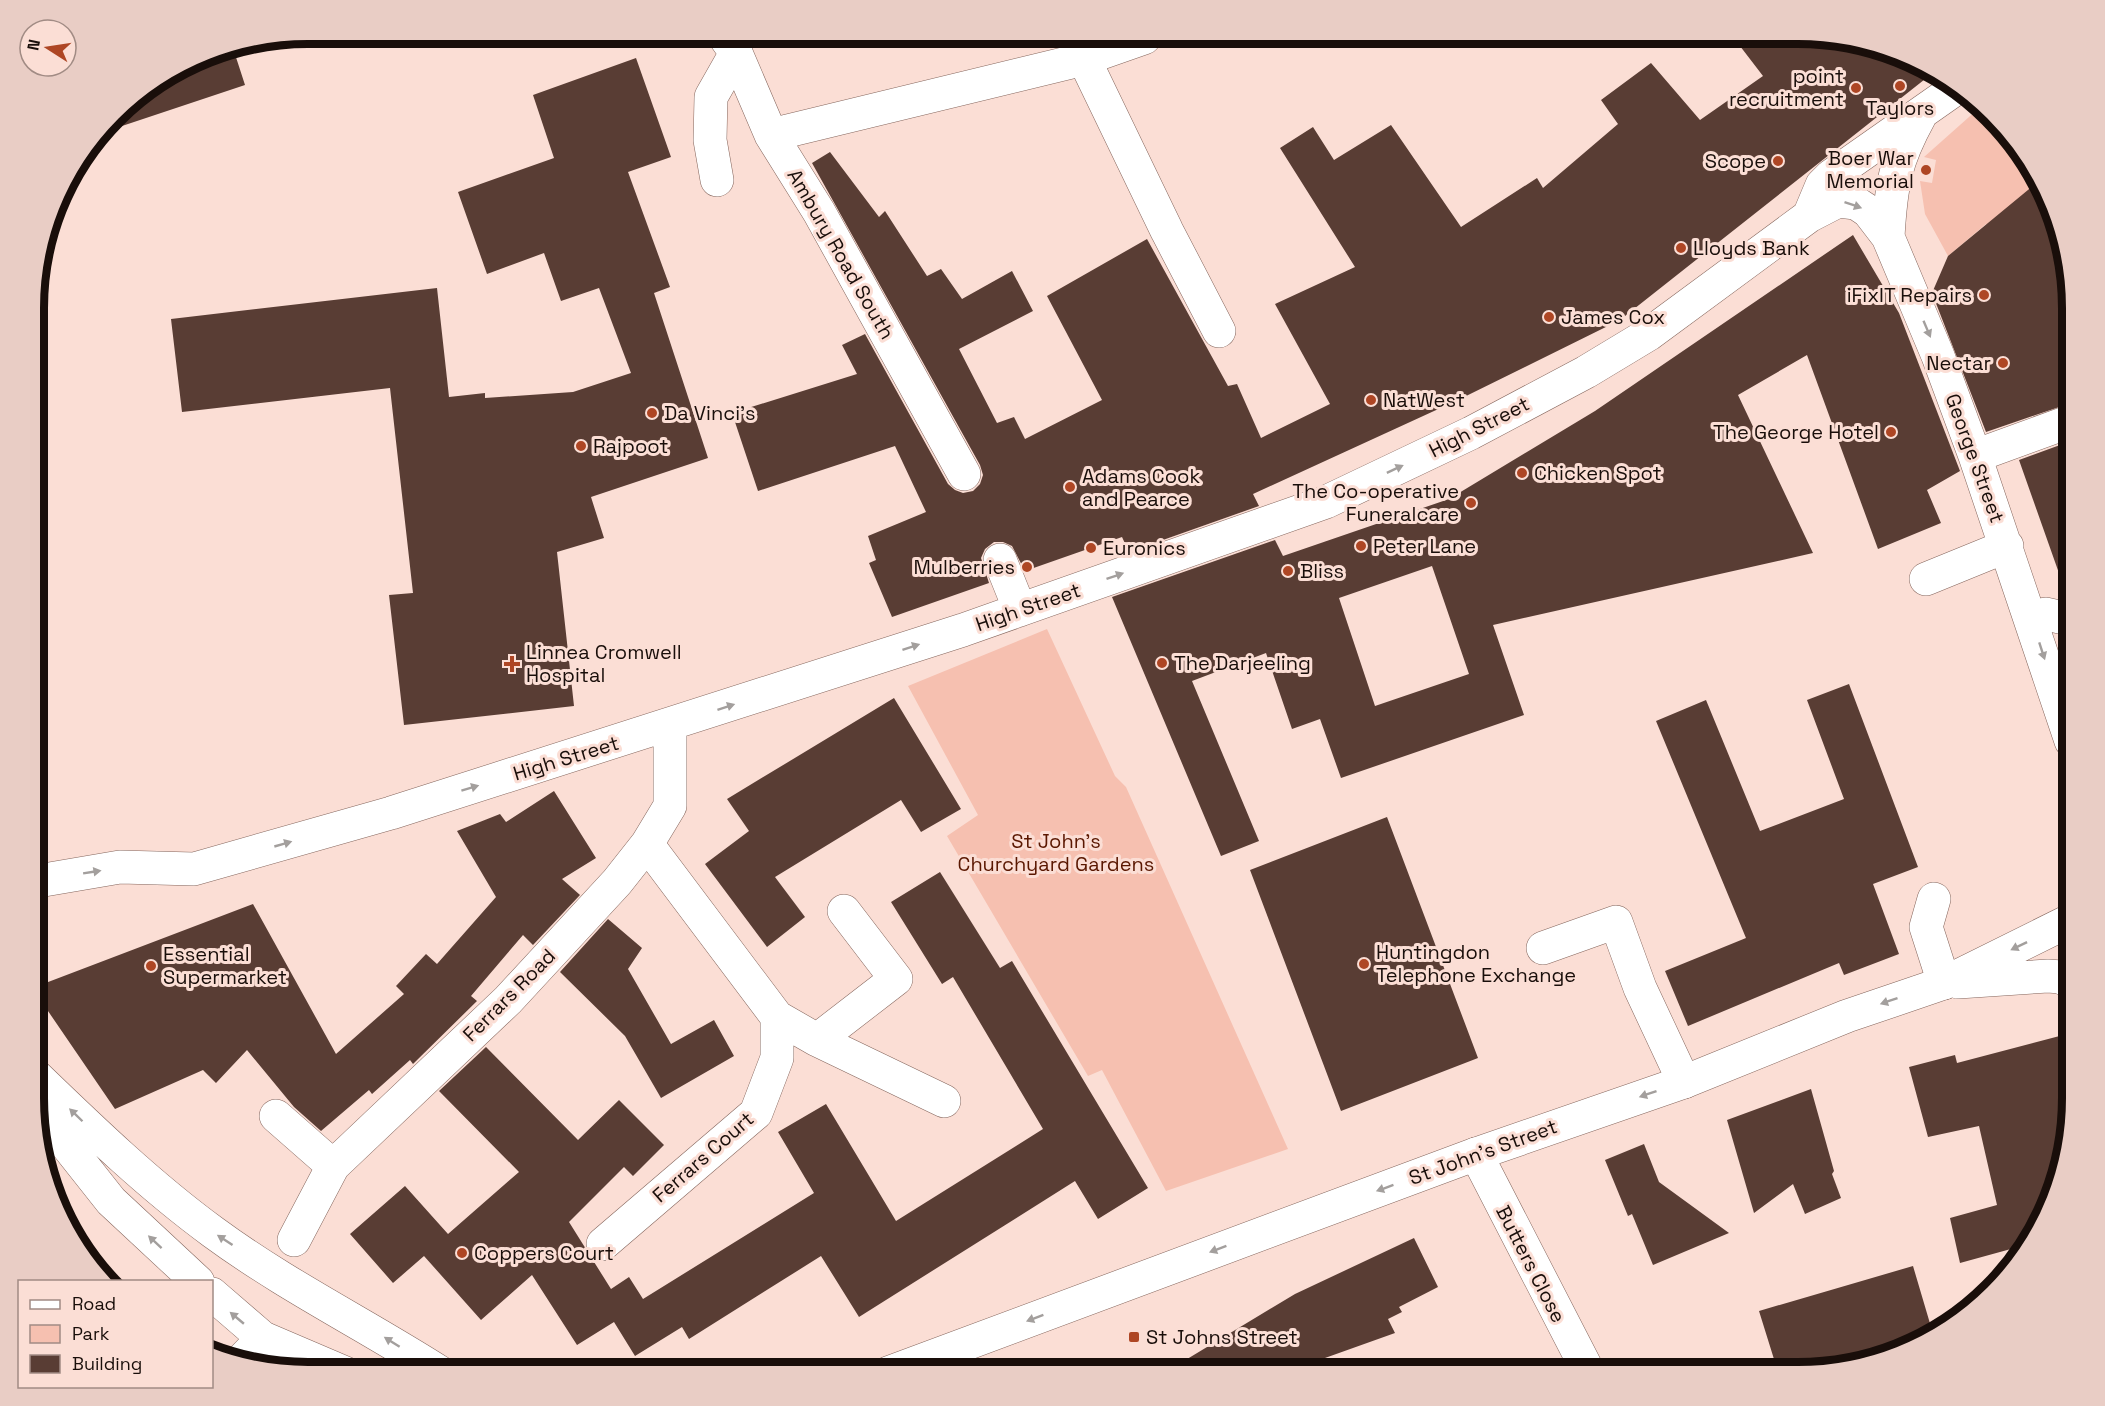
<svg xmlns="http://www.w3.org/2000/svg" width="2105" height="1406" font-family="'Space Grotesk',sans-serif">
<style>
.green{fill:#f6c0b0}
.building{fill:#593d34;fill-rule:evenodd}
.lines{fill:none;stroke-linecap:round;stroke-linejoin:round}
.minor-casing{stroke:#85665d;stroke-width:34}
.major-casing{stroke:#85665d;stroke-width:34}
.minor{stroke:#fff;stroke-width:33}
.major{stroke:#fff;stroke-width:33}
.oneway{fill:#a39f9d}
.poi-dot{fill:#ae4624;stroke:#fbded5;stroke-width:2}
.labels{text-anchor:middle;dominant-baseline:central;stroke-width:6;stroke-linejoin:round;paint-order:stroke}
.poi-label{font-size:20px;fill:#190e0a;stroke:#fbded5;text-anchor:start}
.street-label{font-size:20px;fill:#190e0a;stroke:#fbded5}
.park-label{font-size:20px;fill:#5a1700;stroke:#fbded5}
.rim{fill:none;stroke:#190e0a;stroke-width:8}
</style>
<rect width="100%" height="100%" fill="#fbded5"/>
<path class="green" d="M 1978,109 L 2035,170 L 2071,290 L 2050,297 L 1986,224 L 1948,256 L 1925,214 L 1920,181 L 1932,183 L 1936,160 L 1924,157 Z
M 1047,629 L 1115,776 L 1126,787 L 1288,1149 L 1166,1191 L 1102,1070 L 1088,1076 L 947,836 L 978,815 L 908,686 Z"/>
<path class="building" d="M 1730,33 L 1798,33 L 1886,47 L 1934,72 L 1620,320 L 1458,400 L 1253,494 L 1259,506 L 1129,552 L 1122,537 L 1025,571 L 1012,546 L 1003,542 L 994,542 L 985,549 L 981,558 L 989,583 L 892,617 L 869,563 L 876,560 L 868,536 L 926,512 L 895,446 L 758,491 L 732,413 L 857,374 L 842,345 L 865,334 L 948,484 L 955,490 L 963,493 L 973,491 L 980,484 L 983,475 L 980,465 L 812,163 L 830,152 L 879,217 L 885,211 L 927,276 L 941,269 L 962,299 L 1012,271 L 1033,311 L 959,349 L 997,423 L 1014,417 L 1025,439 L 1102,400 L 1047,296 L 1147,239 L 1228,386 L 1237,384 L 1261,438 L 1330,404 L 1275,304 L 1355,267 L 1280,148 L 1313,127 L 1334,160 L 1391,125 L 1461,227 L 1537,178 L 1543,188 L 1618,124 L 1601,100 L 1651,63 L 1700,120 L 1763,76 Z
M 233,48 L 245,85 L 104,132 L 126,101 L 203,54 Z
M 636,58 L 671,157 L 628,172 L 670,287 L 654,293 L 708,458 L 591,497 L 604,538 L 557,552 L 574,706 L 404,725 L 389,595 L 413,593 L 390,388 L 182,412 L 171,319 L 437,288 L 449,397 L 485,393 L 485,398 L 573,392 L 631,373 L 599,288 L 561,301 L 544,253 L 487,274 L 458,192 L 554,158 L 533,95 Z
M 2039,181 L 2071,290 L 2071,403 L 1986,432 L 1932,293 L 1948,256 Z
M 1853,235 L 1899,313 L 1960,471 L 1927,490 L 1941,523 L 1878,549 L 1807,355 L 1738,395 L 1813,553 L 1493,625 L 1524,715 L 1341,778 L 1320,719 L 1292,729 L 1266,653 L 1192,681 L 1259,841 L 1221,856 L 1112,597 L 1275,540 L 1283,556 L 1449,499 L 1595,411 ZM 1432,566 L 1469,674 L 1375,706 L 1339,598 Z
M 2071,441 L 2071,592 L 2066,593 L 2019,460 Z
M 1849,684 L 1918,867 L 1873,884 L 1899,954 L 1844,975 L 1839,963 L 1688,1026 L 1665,971 L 1746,938 L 1656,721 L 1706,700 L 1760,831 L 1844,799 L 1807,700 Z
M 894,698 L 961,809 L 921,832 L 901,800 L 775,877 L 805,917 L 767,947 L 705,864 L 749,831 L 727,799 Z
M 554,791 L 596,858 L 562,879 L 580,895 L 533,945 L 523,935 L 471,996 L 477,1001 L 413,1064 L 410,1060 L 372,1094 L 369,1090 L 321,1131 L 294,1107 L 247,1050 L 216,1083 L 203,1070 L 115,1109 L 35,992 L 35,987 L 253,904 L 336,1054 L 404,994 L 396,986 L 426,954 L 437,964 L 496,897 L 457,831 L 500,814 L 506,822 Z
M 1387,817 L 1478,1058 L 1341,1111 L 1250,870 Z
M 940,872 L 1000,968 L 1012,961 L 1148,1188 L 1098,1219 L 1075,1181 L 859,1317 L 821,1256 L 689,1339 L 682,1327 L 635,1356 L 614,1322 L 577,1345 L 532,1275 L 481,1320 L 424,1256 L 393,1283 L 350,1234 L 405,1186 L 448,1234 L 519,1172 L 439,1091 L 486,1047 L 578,1140 L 619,1100 L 664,1145 L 633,1176 L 624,1167 L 569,1222 L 611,1289 L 629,1277 L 643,1299 L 814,1193 L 778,1132 L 826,1104 L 896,1221 L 1043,1129 L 953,977 L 942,984 L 891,902 Z
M 608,919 L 642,948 L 628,969 L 671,1044 L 714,1020 L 734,1056 L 661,1098 L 625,1036 L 560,972 Z
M 2071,1033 L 2071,1116 L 2058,1187 L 2029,1244 L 1960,1263 L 1950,1218 L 1997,1205 L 1979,1126 L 1928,1137 L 1909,1067 L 1955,1055 L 1957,1063 Z
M 1811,1089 L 1834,1171 L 1832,1174 L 1841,1198 L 1805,1214 L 1793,1184 L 1754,1213 L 1727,1120 Z
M 1644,1144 L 1659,1182 L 1729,1233 L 1653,1265 L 1632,1214 L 1628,1216 L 1605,1160 Z
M 1414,1238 L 1438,1287 L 1399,1307 L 1402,1312 L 1388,1319 L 1395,1333 L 1283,1373 L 1164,1373 L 1295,1294 Z
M 1913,1266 L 1934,1337 L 1815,1372 L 1778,1372 L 1759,1311 Z"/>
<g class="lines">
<defs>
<path id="minor" d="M 722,33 L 736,53 L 771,135 L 819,212 L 964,474
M 1084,59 L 1167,231 L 1219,331
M 771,135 L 1084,59 L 1144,38 L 1145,33
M 717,180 L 710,140 L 711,97 L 736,53
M 1809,216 L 1822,185 L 1831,176 L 1958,87
M 1888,237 C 1891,185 1895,161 1920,116
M 1975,456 L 2071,421
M 1000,560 L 1020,610
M 1926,579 L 2007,546
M 2031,618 L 2046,614 L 2068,619
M 35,884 L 38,881 L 120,867 L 194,869 L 391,813 L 963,630 L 1326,502 L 1471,433 L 1586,372 L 1649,334 L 1809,216 L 1838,201 L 1856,203 L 1868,211 L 1888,237 L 1938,356 L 1975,456 L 2071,741
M 1934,899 L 1926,927 L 1944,983
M 1543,948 L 1616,922 L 1640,988 L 1684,1082
M 777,1017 L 817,1040 L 944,1101
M 817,1040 L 896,979 L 844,911
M 276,1116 L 333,1166
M 1476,1154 L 1589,1373
M 294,1240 L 333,1166 L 508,1000 L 617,882 L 647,844 L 670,806 L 670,725
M 603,1244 L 756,1113 L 777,1058 L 777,1017 L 647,844
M 240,1362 L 263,1338"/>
<path id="major" d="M 1958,982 L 2048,976 L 2061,977 L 2071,983
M 35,1075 C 92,1130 149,1185 213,1232 C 285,1285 366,1325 441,1373
M 35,1105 L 111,1201 L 198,1282
M 212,1294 L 263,1338 L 345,1373
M 888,1373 L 1476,1154 L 1684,1082 L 1847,1016 L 1944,983 L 2071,920"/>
</defs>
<use href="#minor" class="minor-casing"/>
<use href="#major" class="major-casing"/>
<use href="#minor" class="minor"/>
<use href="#major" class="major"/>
</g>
<defs><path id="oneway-solid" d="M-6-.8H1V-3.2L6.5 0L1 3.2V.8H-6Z" transform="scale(1.5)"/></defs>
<g class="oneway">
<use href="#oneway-solid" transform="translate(1853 205) rotate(19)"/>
<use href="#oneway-solid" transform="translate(1927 329) rotate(67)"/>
<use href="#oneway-solid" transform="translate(1395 469) rotate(-25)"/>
<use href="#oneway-solid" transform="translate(1115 576) rotate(-19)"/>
<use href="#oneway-solid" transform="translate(911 647) rotate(-18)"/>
<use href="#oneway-solid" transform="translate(2042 651) rotate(72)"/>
<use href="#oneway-solid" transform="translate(726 707) rotate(-18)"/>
<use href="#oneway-solid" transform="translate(470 788) rotate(-17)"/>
<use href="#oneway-solid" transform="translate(283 844) rotate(-16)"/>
<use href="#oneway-solid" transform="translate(92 872) rotate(-9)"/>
<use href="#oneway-solid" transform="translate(2019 946) rotate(154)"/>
<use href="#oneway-solid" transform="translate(1889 1001) rotate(161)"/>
<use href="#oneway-solid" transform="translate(1648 1094) rotate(161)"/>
<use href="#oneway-solid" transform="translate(76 1115) rotate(-136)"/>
<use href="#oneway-solid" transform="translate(1385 1188) rotate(160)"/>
<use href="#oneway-solid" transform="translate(225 1240) rotate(-147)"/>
<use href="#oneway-solid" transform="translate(155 1242) rotate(-137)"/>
<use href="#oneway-solid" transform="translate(1218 1249) rotate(159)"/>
<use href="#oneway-solid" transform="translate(237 1318) rotate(-140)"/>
<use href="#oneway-solid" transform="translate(1035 1318) rotate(159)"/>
<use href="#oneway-solid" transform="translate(392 1342) rotate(-148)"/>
</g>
<g class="poi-dot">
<circle cx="1900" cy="86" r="6"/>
<circle cx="1856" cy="88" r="6"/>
<circle cx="1778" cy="161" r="6"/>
<circle cx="1926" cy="170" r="6"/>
<circle cx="1681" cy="248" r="6"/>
<circle cx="1984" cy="295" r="6"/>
<circle cx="1549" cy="317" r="6"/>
<circle cx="2003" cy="363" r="6"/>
<circle cx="1371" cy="400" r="6"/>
<circle cx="652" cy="413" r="6"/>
<circle cx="1891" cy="432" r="6"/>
<circle cx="581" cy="446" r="6"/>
<circle cx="1522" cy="473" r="6"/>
<circle cx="1070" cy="487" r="6"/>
<circle cx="1471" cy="503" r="6"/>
<circle cx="1361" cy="546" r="6"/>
<circle cx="1091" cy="548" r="6"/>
<circle cx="1027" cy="567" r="6"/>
<circle cx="1288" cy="571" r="6"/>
<circle cx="1162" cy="663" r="6"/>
<path d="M509 655h6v6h6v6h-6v6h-6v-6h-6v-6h6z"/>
<circle cx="1364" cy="964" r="6"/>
<circle cx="151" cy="966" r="6"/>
<circle cx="462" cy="1253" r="6"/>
<rect x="1128" y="1331" width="12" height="12" rx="3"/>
</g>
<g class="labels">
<g class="poi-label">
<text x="1844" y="76" text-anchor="end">point<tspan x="1844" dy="23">recruitment</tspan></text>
<text x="1900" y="108" text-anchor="middle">Taylors</text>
<text x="1914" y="158" text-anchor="end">Boer War<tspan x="1914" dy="23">Memorial</tspan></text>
<text x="1766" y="161" text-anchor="end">Scope</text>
<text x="1693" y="248">Lloyds Bank</text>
<text x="1972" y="295" text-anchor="end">iFixIT Repairs</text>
<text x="1561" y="317">James Cox</text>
<text x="1991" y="363" text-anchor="end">Nectar</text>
<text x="1383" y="400">NatWest</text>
<text x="664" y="413">Da Vinci's</text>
<text x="1879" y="432" text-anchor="end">The George Hotel</text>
<text x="593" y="446">Rajpoot</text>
<text x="1534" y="473">Chicken Spot</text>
<text x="1082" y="476">Adams Cook<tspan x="1082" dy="23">and Pearce</tspan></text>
<text x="1459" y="491" text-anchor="end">The Co-operative<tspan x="1459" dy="23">Funeralcare</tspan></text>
<text x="1373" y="546">Peter Lane</text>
<text x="1103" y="548">Euronics</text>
<text x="1015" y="567" text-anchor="end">Mulberries</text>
<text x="1300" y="571">Bliss</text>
<text x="526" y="652">Linnea Cromwell<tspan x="526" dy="23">Hospital</tspan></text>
<text x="1174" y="663">The Darjeeling</text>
<text x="1376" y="952">Huntingdon<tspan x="1376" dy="23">Telephone Exchange</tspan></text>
<text x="163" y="954">Essential<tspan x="163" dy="23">Supermarket</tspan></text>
<text x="474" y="1253">Coppers Court</text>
<text x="1146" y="1337">St Johns Street</text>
</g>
<g class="street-label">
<text transform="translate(841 254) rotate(60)">Ambury Road South</text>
<text transform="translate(1479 427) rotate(-27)">High Street</text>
<text transform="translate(1975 458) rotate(70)">George Street</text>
<text transform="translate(1028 607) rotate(-19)">High Street</text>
<text transform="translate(566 758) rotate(-17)">High Street</text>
<text transform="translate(509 995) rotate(-45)">Ferrars Road</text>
<text transform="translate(1483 1152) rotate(-20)">St John's Street</text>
<text transform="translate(703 1157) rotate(-41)">Ferrars Court</text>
<text transform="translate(1531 1264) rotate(63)">Butters Close</text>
</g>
<g class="park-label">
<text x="1056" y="841">St John's<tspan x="1056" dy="23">Churchyard Gardens</tspan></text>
</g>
</g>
<path d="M0 0H2105V1406H0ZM308 44H1798A264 264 0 0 1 2062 308V1098A264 264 0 0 1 1798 1362H308A264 264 0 0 1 44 1098V308A264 264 0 0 1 308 44Z" fill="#e9cdc5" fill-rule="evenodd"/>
<path class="rim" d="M308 44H1798A264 264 0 0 1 2062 308V1098A264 264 0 0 1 1798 1362H308A264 264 0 0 1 44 1098V308A264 264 0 0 1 308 44Z"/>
<rect x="18" y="1280" width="195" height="108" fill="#fbded5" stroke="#a18b84" stroke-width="1.5"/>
<rect x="30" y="1300" width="30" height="9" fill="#ffffff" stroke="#a18b84" stroke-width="1.5"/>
<text x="72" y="1310" font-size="18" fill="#190e0a">Road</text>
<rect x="30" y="1325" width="30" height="18" fill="#f6c0b0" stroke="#a18b84" stroke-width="1.5"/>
<text x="72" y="1340" font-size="18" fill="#190e0a">Park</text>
<rect x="30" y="1355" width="30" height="18" fill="#593d34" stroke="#a18b84" stroke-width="1.5"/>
<text x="72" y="1370" font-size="18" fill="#190e0a">Building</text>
<g transform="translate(48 48) rotate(282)"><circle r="28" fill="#fbded5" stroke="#a18b84" stroke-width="1.5"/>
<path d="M0-4.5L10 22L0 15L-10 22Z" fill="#ae4624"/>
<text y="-9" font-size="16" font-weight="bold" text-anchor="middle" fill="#190e0a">N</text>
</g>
</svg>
